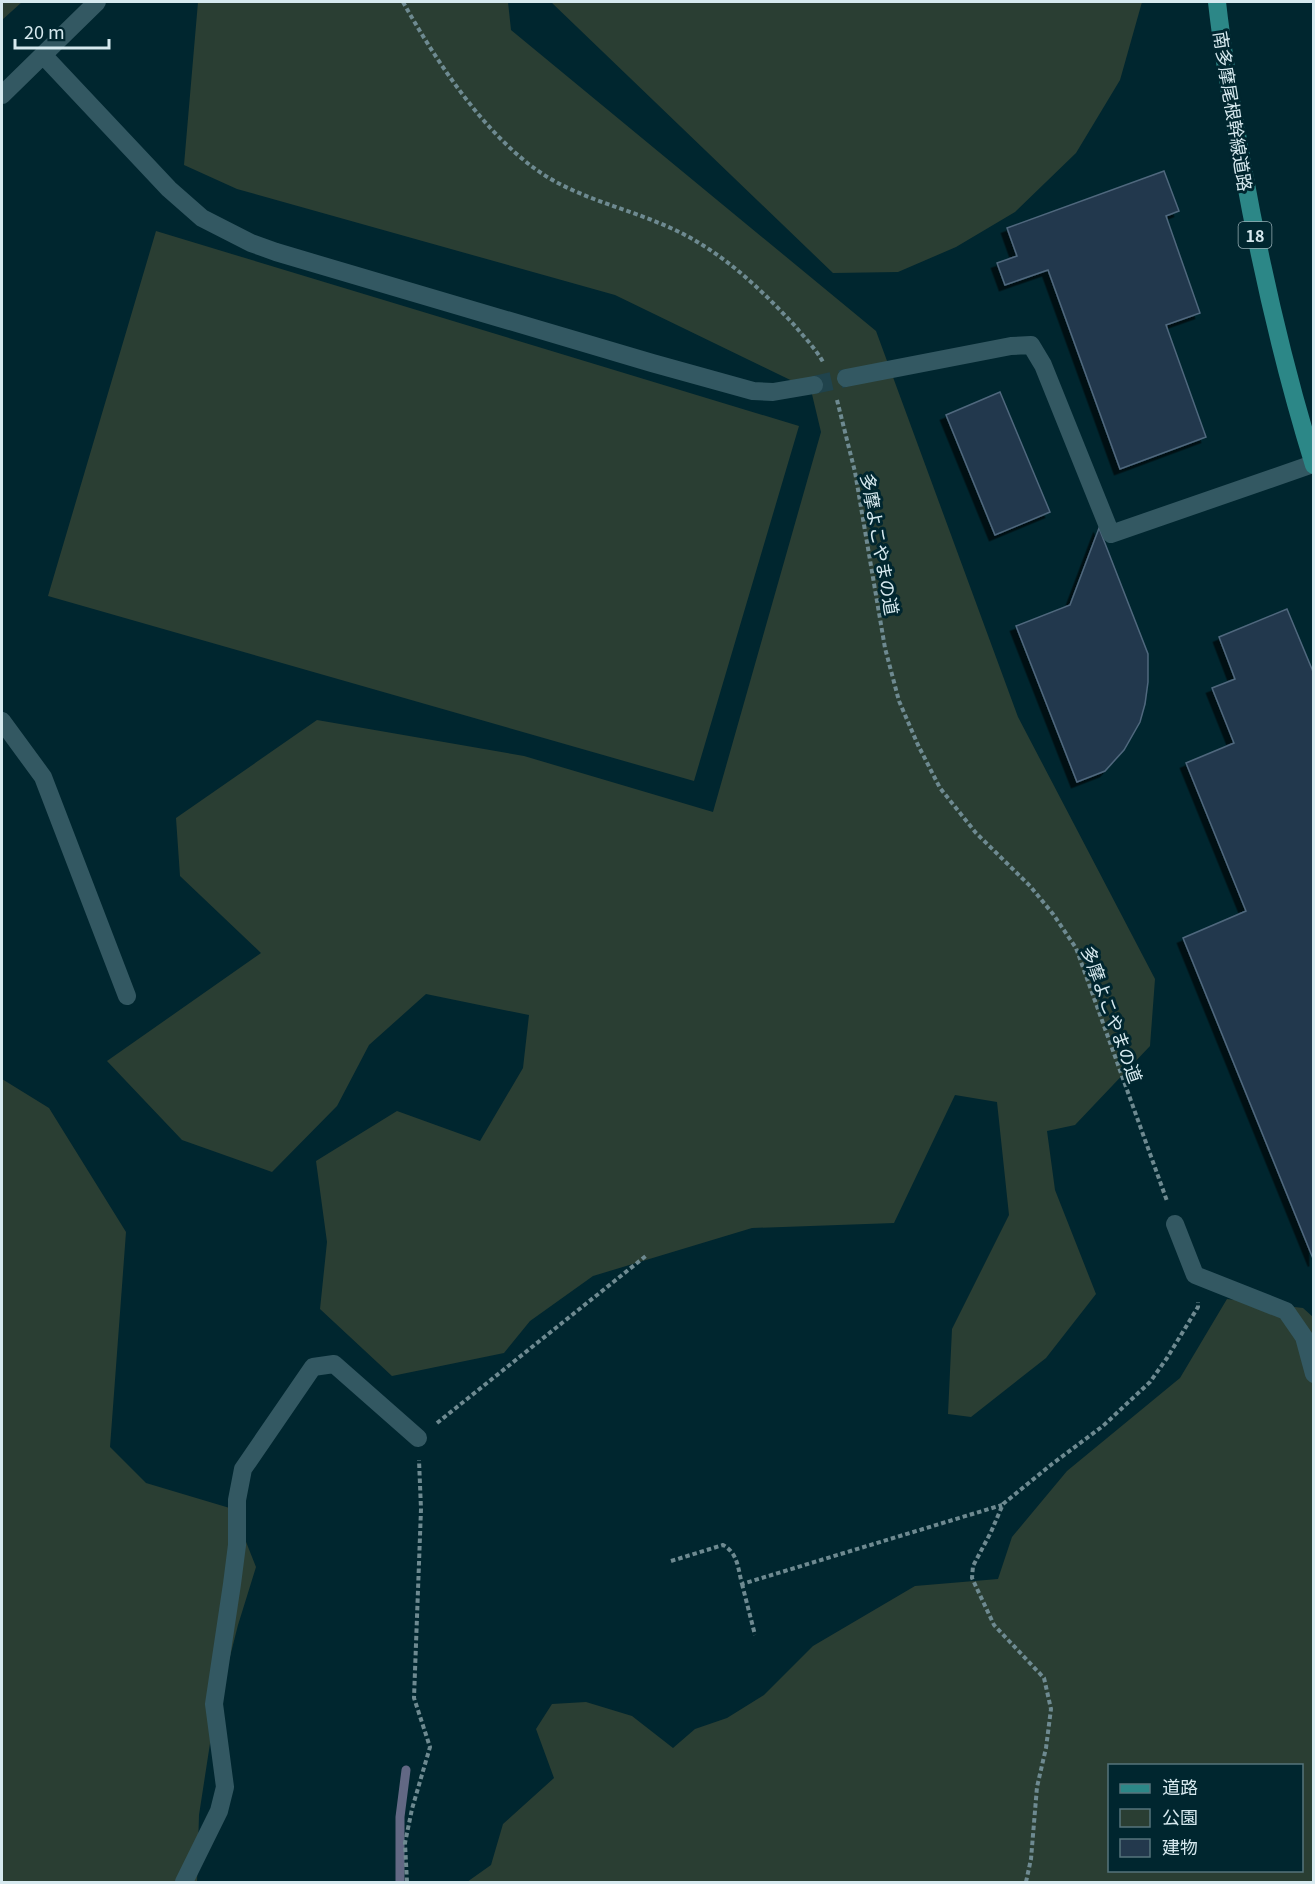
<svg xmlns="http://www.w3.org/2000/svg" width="1315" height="1884" font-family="Georgia,'Noto Sans JP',serif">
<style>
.green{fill:#2a3e33;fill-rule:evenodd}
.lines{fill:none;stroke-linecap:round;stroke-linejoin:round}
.stream{stroke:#626884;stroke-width:9}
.building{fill:#23394d;stroke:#50687e;stroke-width:1.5;filter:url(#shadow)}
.minor-tunnel{stroke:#20434c;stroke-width:18;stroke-dasharray:18 9;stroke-linecap:butt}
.path{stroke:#6e8a91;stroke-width:4;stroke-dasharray:4.5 3;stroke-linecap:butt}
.minor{stroke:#335862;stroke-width:18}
.major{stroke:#2c8787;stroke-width:18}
.labels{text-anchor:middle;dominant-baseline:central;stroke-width:6;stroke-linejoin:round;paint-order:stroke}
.shield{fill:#00262f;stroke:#96aeb5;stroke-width:1.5}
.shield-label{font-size:16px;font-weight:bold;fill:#d6e9ef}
.street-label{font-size:18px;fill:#d6e9ef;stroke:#00262f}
</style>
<defs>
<filter id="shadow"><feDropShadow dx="-5.5" dy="5.5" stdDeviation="0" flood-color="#0009"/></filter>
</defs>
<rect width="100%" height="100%" fill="#00262f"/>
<path class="green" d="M 2,2 L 22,2 L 2,20 Z
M 198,2 L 508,2 L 511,30 L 876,331 L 1018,717 L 1155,979 L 1150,1046 L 1075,1125 L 1047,1131 L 1055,1190 L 1096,1294 L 1046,1358 L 971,1417 L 948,1414 L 952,1329 L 1009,1215 L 997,1102 L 955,1095 L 894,1223 L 752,1228 L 593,1276 L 530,1321 L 504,1353 L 392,1376 L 320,1309 L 327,1242 L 316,1161 L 397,1111 L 480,1141 L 523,1068 L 529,1015 L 426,994 L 369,1045 L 337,1106 L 272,1172 L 182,1140 L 107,1061 L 261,953 L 180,876 L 176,818 L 317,720 L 524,756 L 713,812 L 821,432 L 811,390 L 615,295 L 237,189 L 184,165 Z
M 551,2 L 1142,2 L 1120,80 L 1076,153 L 1015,212 L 956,247 L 898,272 L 833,273 Z
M 156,231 L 799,426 L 694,781 L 48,596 Z
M 2,1079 L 49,1108 L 126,1232 L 110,1447 L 146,1483 L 233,1509 L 256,1567 L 238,1625 L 213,1724 L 199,1815 L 197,1882 L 2,1882 Z
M 1227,1299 L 1303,1308 L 1313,1317 L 1313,1882 L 467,1882 L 491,1865 L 503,1824 L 554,1778 L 536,1729 L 552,1704 L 586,1702 L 632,1716 L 673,1748 L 695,1729 L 727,1718 L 764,1695 L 813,1646 L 915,1586 L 998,1579 L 1012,1537 L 1067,1471 L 1180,1378 ZM 1110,1766 L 1302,1766 L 1302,1870 L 1110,1870 Z"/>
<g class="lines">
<path class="stream" d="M 400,1882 L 400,1817 L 406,1770"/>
</g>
<path class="building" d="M 1164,171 L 1179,211 L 1166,216 L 1200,313 L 1166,325 L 1206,437 L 1120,469 L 1048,270 L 1005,285 L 997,263 L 1017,256 L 1007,228 Z
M 1000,392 L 1050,512 L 995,535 L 946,415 Z
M 1099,528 L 1148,654 L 1148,682 L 1145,704 L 1140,722 L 1124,750 L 1105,771 L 1077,782 L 1016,626 L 1070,605 Z
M 1287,609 L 1314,674 L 1314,1261 L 1183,938 L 1246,911 L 1186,763 L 1234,743 L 1212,688 L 1235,679 L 1219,637 Z"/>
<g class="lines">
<path class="minor-tunnel" d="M 814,385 L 846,378"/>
<path class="path" d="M 403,2 C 435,59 480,128 534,168 C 576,199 629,208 675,230 C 722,252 760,288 795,326 C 804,337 816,349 823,362
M 837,400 L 855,472 L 885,648 L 899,701 L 918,745 L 940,788 L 976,833 L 1030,886 L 1053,914 L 1076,948 L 1167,1201
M 437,1423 L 647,1255
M 671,1561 L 723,1545 C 738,1553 738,1569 742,1584 L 1002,1505
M 742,1584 L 755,1635
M 407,1882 L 405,1843 L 412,1809 L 430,1747 L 414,1698 L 421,1509 L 419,1460
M 1026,1882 L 1031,1859 L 1037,1787 L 1046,1748 L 1051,1709 L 1044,1678 L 994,1625 L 972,1578 L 973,1566 L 991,1532 L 1003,1504 L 1052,1464 L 1103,1426 L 1150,1382 L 1167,1358 L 1198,1307 L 1198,1302"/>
<path class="minor" d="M 43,55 L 169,189 L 202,218 L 251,243 L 276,252 L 652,363 L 753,391 L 773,392 L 814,385
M 2,95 L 97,2
M 846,378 L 1011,346 L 1031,345 L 1043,365 L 1111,534 L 1313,464
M 2,721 L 43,777 L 127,996
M 1175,1224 L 1195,1275 L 1286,1311 L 1304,1337 L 1314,1374
M 184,1882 L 219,1811 L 225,1787 L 214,1704 L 232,1584 L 237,1545 L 237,1500 L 243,1469 L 313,1367 L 334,1364 L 418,1438"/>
<path class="major" d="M 1217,2 C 1223,57 1233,113 1243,168 C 1261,268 1284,368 1314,465"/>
</g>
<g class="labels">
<rect class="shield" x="1238.5" y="222" width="33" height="26" rx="4.5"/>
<g class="shield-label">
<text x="1255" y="235">18</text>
</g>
<g class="street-label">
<text transform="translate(1234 111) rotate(81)">南多摩尾根幹線道路</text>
<text transform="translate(881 544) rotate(80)">多摩よこやまの道</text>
<text transform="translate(1113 1014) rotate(70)">多摩よこやまの道</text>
</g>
</g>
<rect width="1315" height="1884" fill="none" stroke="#d6e9ef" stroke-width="6"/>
<rect x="1108" y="1764" width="195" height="108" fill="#00262f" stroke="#56747c" stroke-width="1.5"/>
<rect x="1120" y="1784" width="30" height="9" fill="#2c8787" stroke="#56747c" stroke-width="1.5"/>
<text x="1162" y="1794" font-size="18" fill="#d6e9ef">道路</text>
<rect x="1120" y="1809" width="30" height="18" fill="#2a3e33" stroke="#56747c" stroke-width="1.5"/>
<text x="1162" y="1824" font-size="18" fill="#d6e9ef">公園</text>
<rect x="1120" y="1839" width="30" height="18" fill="#23394d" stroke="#56747c" stroke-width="1.5"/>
<text x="1162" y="1854" font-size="18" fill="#d6e9ef">建物</text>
<path d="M15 39v9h94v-9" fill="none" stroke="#d6e9ef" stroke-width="3"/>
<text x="24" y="39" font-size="18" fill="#d6e9ef" stroke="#00262f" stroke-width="4.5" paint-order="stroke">20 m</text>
</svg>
